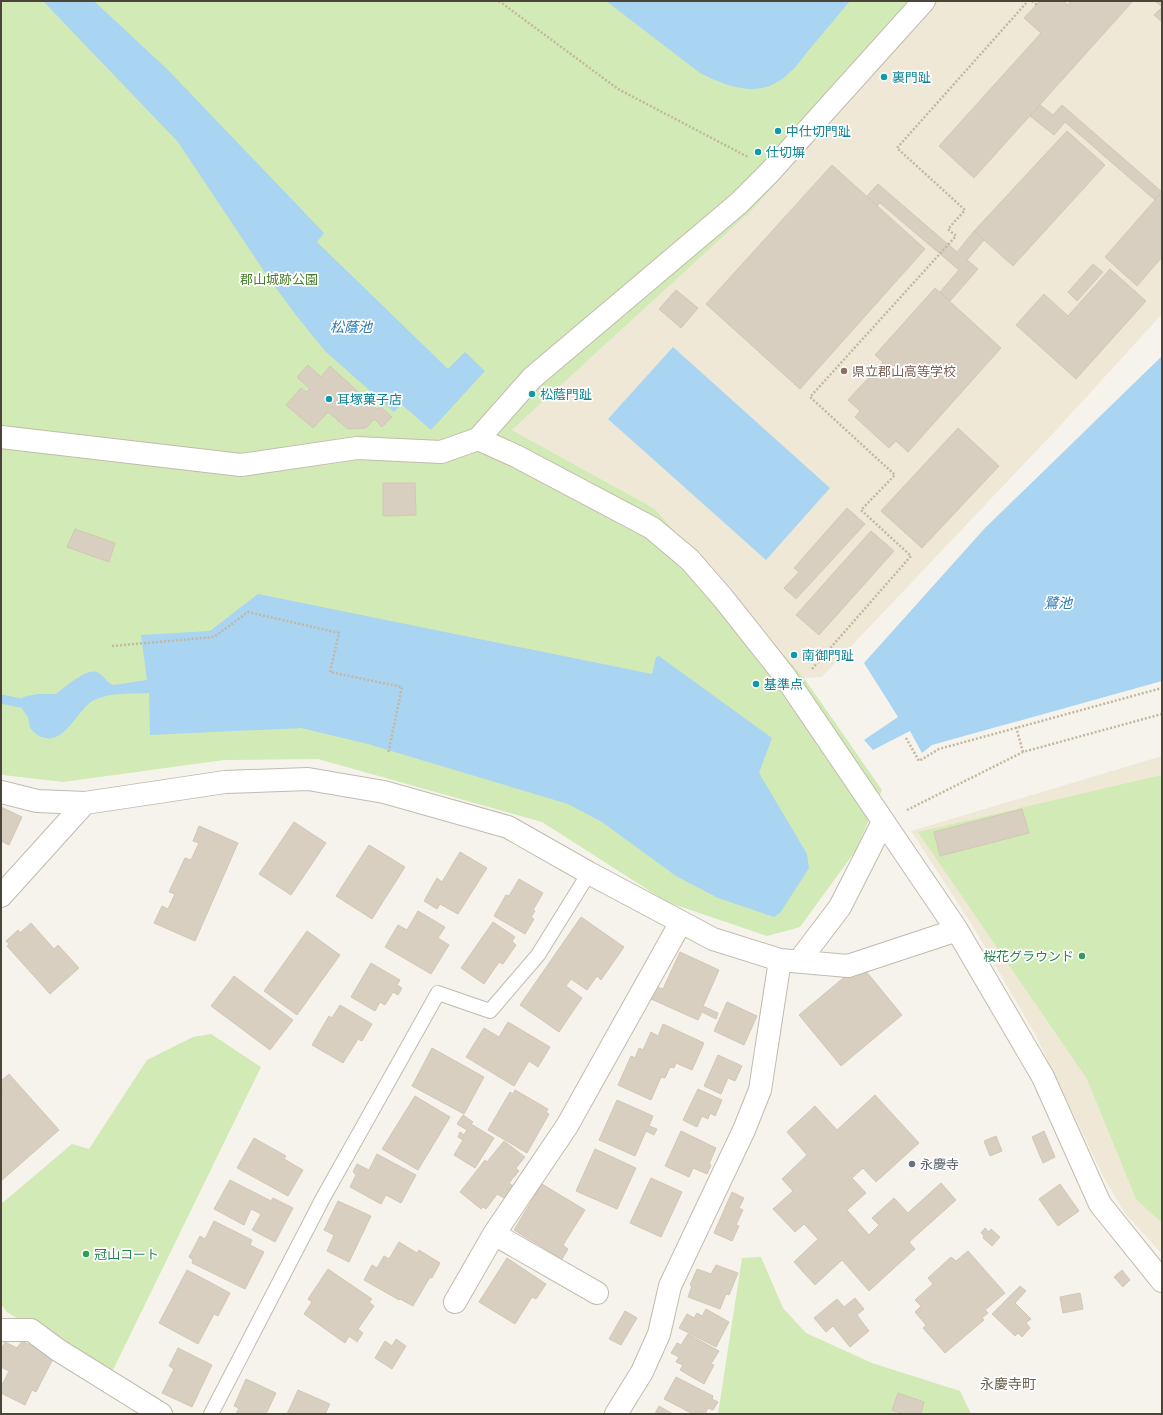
<svg xmlns="http://www.w3.org/2000/svg" width="1163" height="1415" font-family="'Noto Sans','Noto Sans JP',sans-serif">
<style>
.education{fill:#efe8d6}
.green{fill:#d2eab5}
.water{fill:#a9d4f2}
.lines{fill:none;stroke-linecap:round;stroke-linejoin:round}
.stream{stroke:#a9d4f2;stroke-width:9}
.building{fill:#d8cfc1;stroke:#d3c7b4}
.lane-casing{stroke:#c2bbae;stroke-width:16}
.street-casing{stroke:#c2bbae;stroke-width:24}
.path{stroke:#c4b79f;stroke-width:2.5;stroke-dasharray:2 2;stroke-linecap:butt}
.lane{stroke:#fff;stroke-width:14}
.street{stroke:#fff;stroke-width:22}
.culture-dot{fill:#0f9aa8;stroke:#fff;stroke-width:1.5}
.education-dot{fill:#8d6e63;stroke:#fff;stroke-width:1.5}
.leisure-dot{fill:#2e9e5b;stroke:#fff;stroke-width:1.5}
.worship-dot{fill:#6b7280;stroke:#fff;stroke-width:1.5}
.labels{text-anchor:middle;dominant-baseline:central;stroke-width:3.5;stroke-linejoin:round;paint-order:stroke}
.culture-label{font-size:13px;fill:#0d838f;stroke:#fff;text-anchor:start}
.park-label{font-size:13px;fill:#4a7f2a;stroke:#fff}
.education-label{font-size:13px;fill:#785e54;stroke:#fff;text-anchor:start}
.leisure-label{font-size:13px;fill:#27864d;stroke:#fff;text-anchor:end}
.worship-label{font-size:13px;fill:#5b616d;stroke:#fff;text-anchor:start}
.water-label{font-size:14px;font-style:italic;fill:#2e7ab2;stroke:#fff}
.neighbourhood-label{font-size:14px;fill:#6e6250;stroke:#fff}
</style>
<rect width="100%" height="100%" fill="#f6f3ec"/>
<path class="education" d="M 939,1 L 1162,1 L 1162,314 L 1059,427 L 822,677 L 804,678 L 655,509 L 512,430 L 752,210 Z
M 1162,756 L 1162,1254 L 1124,1212 L 1103,1176 L 1036,1036 L 972,925 L 911,831 Z"/>
<path class="green" d="M 1,1 L 939,1 L 752,210 L 512,430 L 655,509 L 804,678 L 882,790 L 856,850 L 800,927 L 767,936 L 667,902 L 542,822 L 318,759 L 224,760 L 63,782 L 3,775 L 1,773 Z
M 1162,775 L 1162,1223 L 1136,1199 L 1087,1079 L 918,832 Z
M 211,1034 L 261,1067 L 110,1376 L 7,1312 L 1,1304 L 1,1204 L 72,1144 L 89,1149 L 147,1060 L 193,1037 Z
M 761,1257 L 783,1308 L 806,1333 L 872,1363 L 960,1391 L 971,1414 L 718,1414 L 742,1258 Z"/>
<path class="water" d="M 43,1 L 94,1 L 168,70 L 324,233 L 317,242 L 448,369 L 465,352 L 485,371 L 431,430 L 401,404 L 394,412 L 325,351 L 295,314 L 268,277 L 178,142 Z
M 606,1 L 850,1 C 836,18 822,34 808,51 C 802,58 796,68 788,74 C 761,100 728,87 700,73 Z
M 673,347 L 830,488 L 766,560 L 608,419 Z
M 1162,356 L 1162,681 L 932,745 L 922,753 L 910,731 L 873,750 L 864,740 L 898,717 L 864,663 L 985,528 Z
M 258,594 L 652,674 L 656,657 L 659,656 L 772,738 L 759,773 L 807,854 L 809,868 L 780,913 L 774,917 L 718,898 L 676,876 L 602,822 L 568,804 L 368,744 L 301,728 L 150,735 L 149,693 C 131,694 111,692 94,700 C 77,709 65,746 42,737 C 37,736 33,731 30,728 L 28,717 L 20,706 L 23,697 L 37,694 L 56,694 C 64,688 86,668 97,672 C 104,675 107,684 114,685 L 147,680 L 141,635 L 210,631 Z"/>
<g class="lines">
<path class="stream" d="M 1,699 L 21,703"/>
</g>
<path class="building" d="M 1040,1 L 1063,1 L 1068,5 L 1071,1 L 1133,1 L 974,178 L 939,146 L 1041,33 L 1024,18 Z
M 1155,1 L 1162,1 L 1162,22 L 1154,15 L 1162,7 Z
M 1040,105 L 1053,115 L 1062,105 L 1162,192 L 1155,200 L 1065,122 L 1054,135 L 1030,116 Z
M 1067,131 L 1105,165 L 1013,266 L 974,231 Z
M 832,165 L 925,249 L 800,389 L 706,304 Z
M 878,184 L 957,252 L 974,231 L 984,240 L 967,260 L 978,269 L 950,301 L 940,292 L 959,270 L 880,203 L 877,206 L 867,196 Z
M 1162,192 L 1162,257 L 1137,286 L 1105,257 Z
M 1093,264 L 1103,272 L 1077,301 L 1068,292 Z
M 1110,269 L 1146,301 L 1076,379 L 1016,325 L 1044,294 L 1068,316 Z
M 935,288 L 1001,348 L 908,452 L 896,441 L 889,448 L 855,417 L 860,411 L 848,400 L 883,362 L 875,355 Z
M 676,290 L 698,308 L 681,328 L 659,309 Z
M 308,365 L 321,377 L 330,366 L 377,409 L 380,406 L 392,417 L 382,427 L 374,419 L 366,428 L 348,429 L 328,412 L 313,428 L 286,405 L 301,388 L 306,392 L 310,389 L 297,377 Z
M 958,428 L 999,466 L 922,548 L 881,511 Z
M 383,483 L 415,483 L 416,515 L 383,516 Z
M 847,508 L 865,524 L 796,599 L 784,588 L 799,572 L 794,568 Z
M 75,529 L 115,543 L 109,562 L 67,547 Z
M 871,531 L 894,551 L 819,635 L 796,615 Z
M 1,807 L 22,817 L 9,845 L 1,841 Z
M 1022,809 L 1029,833 L 940,856 L 934,832 Z
M 294,822 L 326,843 L 291,895 L 259,874 Z
M 199,826 L 238,843 L 195,941 L 154,923 L 162,906 L 168,909 L 175,894 L 169,892 L 185,858 L 191,860 L 199,843 L 193,841 Z
M 369,845 L 405,867 L 372,919 L 336,896 Z
M 460,852 L 487,868 L 458,914 L 440,904 L 437,909 L 424,901 L 437,878 L 442,882 Z
M 519,879 L 543,893 L 533,910 L 535,911 L 531,917 L 534,919 L 525,934 L 494,916 L 506,895 L 509,896 Z
M 418,911 L 445,927 L 438,938 L 449,945 L 431,974 L 385,947 L 398,925 L 407,930 Z
M 581,917 L 624,947 L 601,980 L 597,976 L 587,990 L 571,979 L 566,986 L 582,998 L 559,1032 L 520,1005 Z
M 493,922 L 515,937 L 512,941 L 516,945 L 503,964 L 499,962 L 484,984 L 461,968 Z
M 31,923 L 54,949 L 58,945 L 79,968 L 50,994 L 7,946 L 9,944 L 6,941 L 18,930 L 20,933 Z
M 307,931 L 340,955 L 297,1015 L 264,991 Z
M 680,952 L 719,970 L 703,1006 L 718,1013 L 716,1019 L 702,1012 L 698,1020 L 651,999 L 657,987 L 663,989 Z
M 371,963 L 400,980 L 397,985 L 402,988 L 398,995 L 393,992 L 385,1005 L 380,1002 L 375,1011 L 351,997 Z
M 860,964 L 902,1015 L 841,1066 L 799,1015 Z
M 234,976 L 293,1020 L 270,1050 L 211,1006 Z
M 727,1002 L 757,1016 L 744,1045 L 714,1031 Z
M 340,1005 L 372,1024 L 362,1041 L 358,1039 L 343,1063 L 312,1045 L 329,1016 L 332,1018 Z
M 508,1022 L 550,1047 L 538,1067 L 529,1061 L 514,1086 L 466,1057 L 484,1028 L 499,1037 Z
M 663,1024 L 704,1043 L 692,1070 L 676,1063 L 674,1068 L 670,1067 L 665,1078 L 661,1077 L 651,1100 L 618,1085 L 631,1056 L 635,1058 L 639,1048 L 643,1050 L 651,1032 L 658,1036 Z
M 432,1048 L 484,1077 L 464,1114 L 412,1086 Z
M 718,1055 L 742,1066 L 735,1081 L 728,1078 L 721,1094 L 704,1086 Z
M 9,1074 L 59,1130 L 1,1181 L 1,1096 L 3,1094 L 1,1091 L 1,1081 Z
M 698,1089 L 722,1100 L 715,1116 L 710,1113 L 708,1119 L 702,1116 L 697,1127 L 683,1120 Z
M 515,1090 L 548,1109 L 546,1112 L 549,1114 L 527,1153 L 488,1130 L 510,1092 L 513,1094 Z
M 875,1095 L 919,1143 L 876,1182 L 863,1168 L 852,1178 L 866,1193 L 847,1210 L 869,1235 L 879,1225 L 872,1218 L 894,1198 L 908,1213 L 941,1183 L 956,1200 L 909,1242 L 915,1249 L 869,1291 L 842,1260 L 815,1285 L 794,1262 L 818,1239 L 804,1224 L 795,1232 L 773,1209 L 793,1191 L 782,1179 L 807,1155 L 787,1132 L 815,1106 L 837,1130 Z
M 415,1096 L 450,1117 L 418,1170 L 382,1149 Z
M 617,1100 L 653,1116 L 649,1126 L 657,1129 L 654,1135 L 646,1131 L 635,1156 L 599,1140 Z
M 463,1115 L 473,1122 L 471,1124 L 494,1138 L 475,1168 L 454,1155 L 463,1140 L 458,1137 L 460,1132 L 464,1135 L 467,1130 L 457,1124 Z
M 681,1131 L 716,1148 L 709,1164 L 711,1165 L 707,1174 L 693,1168 L 689,1177 L 665,1166 Z
M 1044,1131 L 1055,1157 L 1043,1163 L 1032,1137 Z
M 996,1136 L 1002,1151 L 990,1156 L 984,1141 Z
M 254,1138 L 286,1156 L 284,1159 L 303,1170 L 288,1196 L 237,1168 Z
M 504,1141 L 525,1157 L 516,1168 L 519,1171 L 509,1183 L 513,1186 L 504,1198 L 497,1194 L 486,1209 L 483,1207 L 481,1209 L 460,1192 L 485,1160 L 487,1162 Z
M 595,1149 L 636,1168 L 617,1209 L 576,1191 Z
M 377,1154 L 416,1175 L 401,1203 L 386,1195 L 381,1204 L 350,1187 L 356,1175 L 353,1172 L 357,1164 L 369,1170 Z
M 651,1178 L 682,1192 L 661,1237 L 630,1223 Z
M 230,1180 L 271,1201 L 273,1198 L 293,1208 L 275,1242 L 252,1230 L 261,1214 L 251,1209 L 244,1225 L 214,1209 Z
M 542,1184 L 585,1210 L 563,1245 L 568,1249 L 562,1259 L 514,1230 Z
M 1060,1184 L 1079,1211 L 1058,1226 L 1039,1199 Z
M 732,1192 L 744,1198 L 739,1208 L 743,1210 L 736,1225 L 739,1226 L 732,1241 L 714,1233 Z
M 338,1201 L 371,1216 L 349,1262 L 327,1251 L 334,1235 L 324,1230 Z
M 214,1221 L 252,1240 L 250,1245 L 264,1252 L 245,1289 L 192,1263 L 193,1260 L 189,1257 L 200,1236 L 205,1239 Z
M 985,1228 L 989,1232 L 991,1229 L 1000,1237 L 992,1246 L 983,1238 L 984,1236 L 981,1233 Z
M 399,1242 L 417,1253 L 419,1250 L 440,1263 L 432,1278 L 430,1277 L 413,1306 L 400,1299 L 399,1300 L 364,1280 L 372,1265 L 377,1268 L 384,1256 L 389,1259 Z
M 968,1251 L 1005,1293 L 985,1310 L 988,1313 L 982,1318 L 984,1320 L 945,1353 L 923,1328 L 926,1325 L 915,1312 L 921,1306 L 915,1300 L 933,1284 L 928,1278 L 951,1257 L 956,1261 Z
M 507,1258 L 546,1284 L 536,1299 L 532,1297 L 515,1324 L 479,1302 Z
M 716,1265 L 738,1273 L 729,1295 L 726,1294 L 720,1309 L 688,1297 L 692,1286 L 690,1285 L 697,1269 L 711,1274 Z
M 328,1269 L 372,1299 L 369,1302 L 374,1306 L 358,1329 L 363,1333 L 357,1342 L 349,1336 L 345,1343 L 304,1314 L 312,1302 L 308,1299 Z
M 187,1270 L 230,1293 L 218,1316 L 214,1314 L 198,1344 L 159,1323 Z
M 1122,1270 L 1130,1280 L 1123,1287 L 1114,1277 Z
M 1020,1286 L 1026,1291 L 1015,1303 L 1031,1319 L 1026,1323 L 1030,1328 L 1022,1337 L 1018,1333 L 1015,1336 L 992,1314 Z
M 1080,1293 L 1083,1309 L 1063,1313 L 1060,1297 Z
M 855,1298 L 864,1309 L 857,1315 L 869,1331 L 850,1347 L 833,1326 L 826,1332 L 814,1318 L 837,1299 L 844,1307 Z
M 706,1309 L 729,1322 L 716,1347 L 679,1328 L 687,1314 L 694,1318 L 697,1313 L 702,1316 Z
M 625,1311 L 637,1318 L 621,1345 L 609,1339 Z
M 688,1334 L 719,1351 L 711,1364 L 714,1365 L 704,1384 L 680,1370 L 683,1365 L 676,1362 L 679,1357 L 671,1353 L 677,1343 L 681,1345 Z
M 396,1339 L 406,1346 L 392,1369 L 375,1358 L 385,1341 L 392,1346 Z
M 22,1341 L 54,1357 L 36,1392 L 32,1390 L 25,1405 L 1,1393 L 1,1387 L 9,1371 L 1,1367 L 1,1350 L 5,1342 L 17,1348 Z
M 178,1348 L 212,1365 L 192,1407 L 162,1393 L 174,1369 L 169,1366 Z
M 676,1377 L 713,1396 L 712,1399 L 718,1402 L 713,1410 L 708,1408 L 705,1414 L 693,1414 L 664,1399 Z
M 246,1379 L 276,1393 L 266,1414 L 236,1414 L 239,1408 L 234,1406 Z
M 298,1390 L 330,1404 L 325,1414 L 287,1414 Z
M 898,1393 L 924,1402 L 921,1414 L 904,1414 L 892,1410 Z
M 659,1406 L 673,1414 L 655,1414 Z"/>
<g class="lines">
<defs>
<path id="lane" d="M 211,1414 L 323,1198 L 438,993 L 490,1011 L 538,955 L 589,873"/>
<path id="street" d="M 1,437 L 241,465 L 357,448 L 441,452 L 478,439 L 532,378 L 739,203 L 770,172 L 924,1
M 478,439 L 516,456 L 652,528 L 690,560 L 723,598 L 784,675 L 957,930 L 1043,1077 L 1100,1204 L 1162,1281
M 1,792 L 37,801 L 85,803 L 225,782 L 308,779 L 384,792 L 508,827 L 589,873 L 713,939 L 780,960 L 848,966 L 957,930
M 1,896 L 85,803
M 799,961 L 840,907 L 883,822
M 494,1234 L 597,1293
M 455,1302 L 494,1234 L 567,1126 L 681,922
M 1,1330 L 31,1330 L 58,1350 L 161,1414
M 616,1414 L 642,1372 L 659,1334 L 670,1286 L 744,1130 L 760,1090 L 780,960"/>
</defs>
<use href="#lane" class="lane-casing"/>
<use href="#street" class="street-casing"/>
<path class="path" d="M 499,1 L 618,89 L 748,157
M 1032,1 L 1037,5
M 112,646 L 214,637 L 248,612 L 339,633 L 330,672 L 402,687 L 388,754
M 812,669 L 911,556 L 861,510 L 895,475 L 810,397 L 956,236 L 948,229 L 965,210 L 897,148 L 1028,1
M 1016,727 L 1023,752
M 906,738 L 919,761 L 939,749 L 1162,688
M 907,810 L 1023,752 L 1162,714"/>
<use href="#lane" class="lane"/>
<use href="#street" class="street"/>
</g>
<g class="culture-dot">
<circle cx="884" cy="77" r="4"/>
<circle cx="778" cy="131" r="4"/>
<circle cx="758" cy="152" r="4"/>
<circle cx="532" cy="394" r="4"/>
<circle cx="329" cy="399" r="4"/>
<circle cx="794" cy="655" r="4"/>
<circle cx="756" cy="684" r="4"/>
</g>
<circle class="education-dot" cx="844" cy="371" r="4"/>
<g class="leisure-dot">
<circle cx="1082" cy="956" r="4"/>
<circle cx="86" cy="1254" r="4"/>
</g>
<circle class="worship-dot" cx="912" cy="1164" r="4"/>
<g class="labels">
<g class="culture-label">
<text x="892" y="77">裏門趾</text>
<text x="786" y="131">中仕切門趾</text>
<text x="766" y="152">仕切塀</text>
<text x="540" y="394">松蔭門趾</text>
<text x="337" y="399">耳塚菓子店</text>
<text x="802" y="655">南御門趾</text>
<text x="764" y="684">基準点</text>
</g>
<g class="park-label">
<text x="279" y="279">郡山城跡公園</text>
</g>
<g class="education-label">
<text x="852" y="371">県立郡山高等学校</text>
</g>
<g class="leisure-label">
<text x="1074" y="956">桜花グラウンド</text>
<text x="94" y="1254" text-anchor="start">冠山コート</text>
</g>
<g class="worship-label">
<text x="920" y="1164">永慶寺</text>
</g>
<g class="water-label">
<text x="351" y="326">松蔭池</text>
<text x="1058" y="602">鷺池</text>
</g>
<g class="neighbourhood-label">
<text x="1008" y="1383">永慶寺町</text>
</g>
</g>
<rect width="1163" height="1415" fill="none" stroke="#4b4439" stroke-width="4"/>
</svg>
